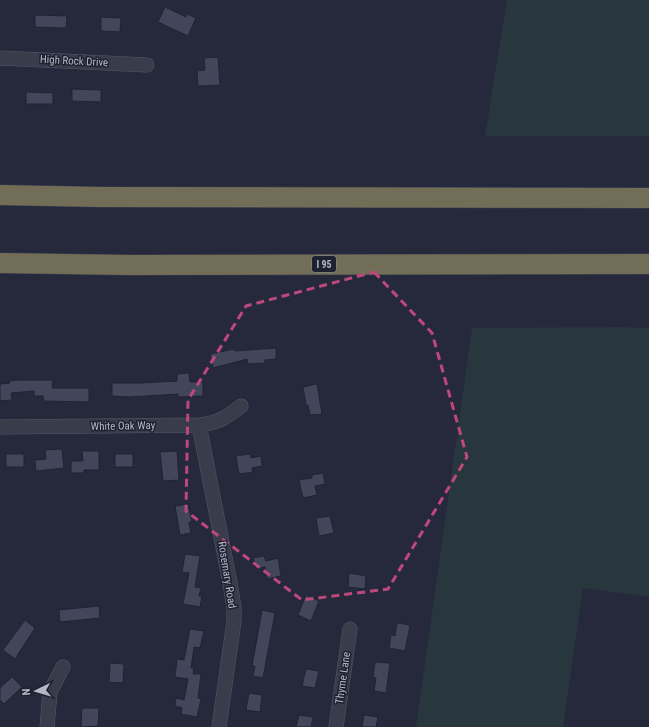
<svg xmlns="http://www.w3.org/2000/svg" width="649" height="727" font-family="'Roboto Condensed',sans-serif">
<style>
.green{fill:#28363d}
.building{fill:#42465b;stroke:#202332}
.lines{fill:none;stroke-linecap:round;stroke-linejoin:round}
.minor-casing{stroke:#545766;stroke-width:15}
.highway-casing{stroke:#414453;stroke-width:21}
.minor{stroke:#393c4b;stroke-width:14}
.highway{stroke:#716d57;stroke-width:20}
.marked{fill:none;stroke:#be487b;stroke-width:3;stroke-dasharray:8 5;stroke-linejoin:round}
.labels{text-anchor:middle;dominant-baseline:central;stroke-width:3;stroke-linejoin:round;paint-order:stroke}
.shield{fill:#1e2130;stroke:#888a9a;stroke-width:1}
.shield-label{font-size:10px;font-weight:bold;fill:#b5b7c7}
.street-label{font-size:11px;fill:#b5b7c7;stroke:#1e2130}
</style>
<rect width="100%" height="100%" fill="#25293b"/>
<path class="green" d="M 507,0 L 649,0 L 649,136 L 485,136 Z
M 619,327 L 649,328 L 649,597 L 583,588 L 563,727 L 416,727 L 472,328 Z"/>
<path class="building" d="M 165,7 L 186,17 L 187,14 L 196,18 L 188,36 L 158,22 Z
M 35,15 L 67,16 L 66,28 L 35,27 Z
M 101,17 L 121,18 L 120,32 L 101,31 Z
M 218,57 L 220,85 L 198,86 L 197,71 L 205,70 L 204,58 Z
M 72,89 L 101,90 L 101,102 L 72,101 Z
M 26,92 L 53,93 L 53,104 L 26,104 Z
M 276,348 L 276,359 L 265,360 L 265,363 L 248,364 L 247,359 L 213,368 L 210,354 L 234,349 L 235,351 Z
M 189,373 L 190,382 L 203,382 L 203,396 L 178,397 L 178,394 L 130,397 L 112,396 L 112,383 L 141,383 L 177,381 L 177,374 Z
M 19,380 L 53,380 L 52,388 L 89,388 L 89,402 L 44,401 L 43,396 L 34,396 L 34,391 L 11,393 L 12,400 L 0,401 L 0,384 L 10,383 L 9,381 Z
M 317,384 L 322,414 L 310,415 L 308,405 L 306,405 L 303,387 Z
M 62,449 L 64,468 L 36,471 L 35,460 L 46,459 L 45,450 Z
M 82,451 L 99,451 L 99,470 L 84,470 L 84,473 L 71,473 L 71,461 L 83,461 Z
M 177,451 L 179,480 L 163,481 L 160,452 Z
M 6,454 L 24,454 L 24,467 L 6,467 Z
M 115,454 L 133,454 L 133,467 L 115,467 Z
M 250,454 L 251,458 L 261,456 L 262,466 L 252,468 L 253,472 L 239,474 L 236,456 Z
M 323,473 L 325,484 L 315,486 L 317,495 L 303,498 L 299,480 L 312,478 L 312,475 Z
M 188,504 L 192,522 L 189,522 L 191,533 L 180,535 L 175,506 Z
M 330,516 L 334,533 L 319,536 L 316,518 Z
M 185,554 L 200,556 L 195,587 L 201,588 L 199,596 L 202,596 L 200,607 L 183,604 L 189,573 L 182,572 Z
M 264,556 L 266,561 L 278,558 L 281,576 L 267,579 L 265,567 L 256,569 L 253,558 Z
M 349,573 L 366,576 L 365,589 L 348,587 Z
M 306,595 L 319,601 L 311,621 L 298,615 Z
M 99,606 L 100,618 L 60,622 L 59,610 Z
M 262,610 L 275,613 L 263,678 L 253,676 L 255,666 L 252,666 Z
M 25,620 L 35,628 L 15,659 L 3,650 Z
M 397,623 L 410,625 L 405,651 L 389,648 L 391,635 L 395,636 Z
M 190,629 L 204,631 L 200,648 L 194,647 L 191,668 L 194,668 L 193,674 L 201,674 L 198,698 L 201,699 L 197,717 L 181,714 L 182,708 L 175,706 L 176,698 L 184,700 L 186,690 L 188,679 L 175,677 L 177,659 L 184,660 Z
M 375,662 L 390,663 L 386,693 L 374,691 L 376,678 L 373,677 Z
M 110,663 L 124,664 L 123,683 L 109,682 Z
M 306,669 L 319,671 L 315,688 L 302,686 Z
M 12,677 L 22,687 L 4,704 L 0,700 L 0,688 Z
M 249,693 L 262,695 L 260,712 L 246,710 Z
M 82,708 L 99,708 L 98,726 L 81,727 Z
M 299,715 L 313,717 L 311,727 L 296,727 Z
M 364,715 L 378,717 L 376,727 L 362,727 Z"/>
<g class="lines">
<defs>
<path id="minor" d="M 0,58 L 147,65
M 199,425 L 230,583 L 234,608 L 234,621 L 219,727
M 0,427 L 199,425 C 218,423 226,418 241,406
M 47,727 L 50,692 L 63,667
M 336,727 L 350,629"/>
<path id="highway" d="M 0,195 L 100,197 L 649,198
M 0,263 L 128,265 L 649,264"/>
</defs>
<use href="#minor" class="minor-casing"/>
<use href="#highway" class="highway-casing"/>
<use href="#minor" class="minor"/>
<use href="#highway" class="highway"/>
</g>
<path class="marked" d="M 374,272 L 432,333 L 467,457 L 388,589 L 302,600 L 186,511 L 188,400 L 246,306 Z"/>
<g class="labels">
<rect class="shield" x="312" y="256" width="24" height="16" rx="3"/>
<g class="shield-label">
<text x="324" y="264">I 95</text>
</g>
<g class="street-label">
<text transform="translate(74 61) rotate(3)">High Rock Drive</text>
<text transform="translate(123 426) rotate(-1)">White Oak Way</text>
<text transform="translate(227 575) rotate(81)">Rosemary Road</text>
<text transform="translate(343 678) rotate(-82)">Thyme Lane</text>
</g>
</g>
<g transform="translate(36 691) rotate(265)" stroke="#1e2130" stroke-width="3" paint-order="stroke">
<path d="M0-3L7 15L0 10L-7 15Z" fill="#b5b7c7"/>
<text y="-6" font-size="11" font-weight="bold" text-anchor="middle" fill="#b5b7c7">N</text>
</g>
</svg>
